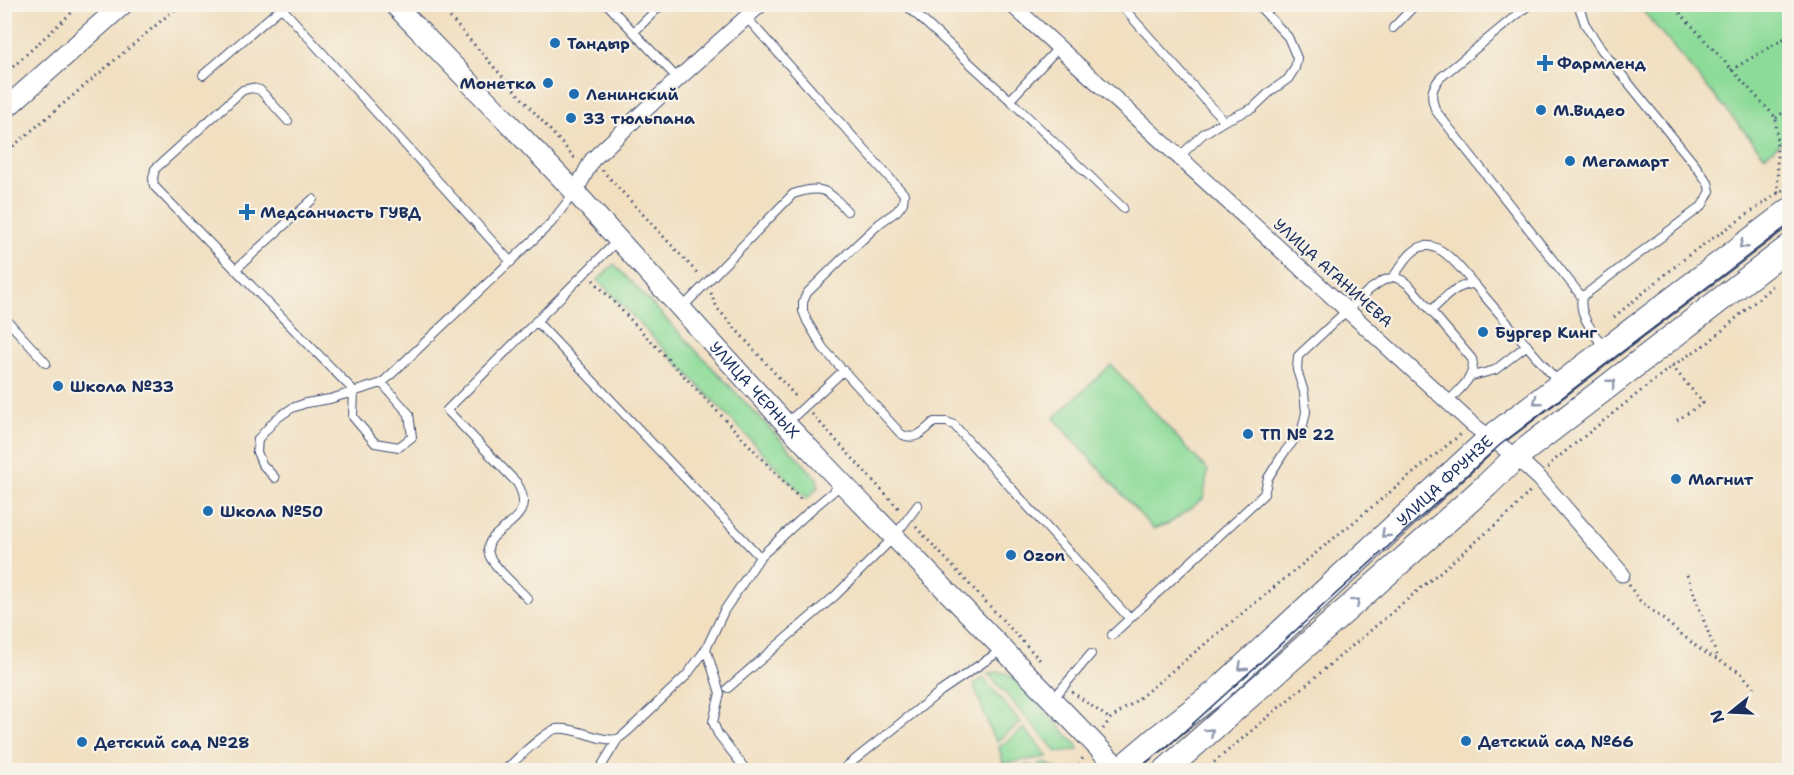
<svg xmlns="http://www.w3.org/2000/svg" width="1794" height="775" font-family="'Shantell Sans',sans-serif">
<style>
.green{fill:#8ddb99;stroke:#54857c;stroke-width:1.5}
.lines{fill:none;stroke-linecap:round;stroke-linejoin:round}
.service-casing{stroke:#3b496d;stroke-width:10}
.minor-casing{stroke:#3b496d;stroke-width:17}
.tertiary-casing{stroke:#3b496d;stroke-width:22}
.primary-casing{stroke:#3b496d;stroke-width:26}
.path{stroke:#3b496d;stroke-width:3;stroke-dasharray:1.5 4.5;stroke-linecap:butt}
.service{stroke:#fff;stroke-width:8}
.minor{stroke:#fff;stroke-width:15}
.tertiary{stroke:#fff;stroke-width:20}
.primary{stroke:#fff;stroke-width:24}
.tram{stroke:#1b2f5e;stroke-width:1.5}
.oneway{stroke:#8d97ae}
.poi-dot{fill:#1f6fb2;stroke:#f7f3e8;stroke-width:2}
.labels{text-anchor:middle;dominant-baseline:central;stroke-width:4.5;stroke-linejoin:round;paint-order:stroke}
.poi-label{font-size:16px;font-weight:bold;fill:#1b2f5e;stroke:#f7f3e8;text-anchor:start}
.street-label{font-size:16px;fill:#1b2f5e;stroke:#f7f3e8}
</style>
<rect width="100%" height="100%" fill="#f7f3e8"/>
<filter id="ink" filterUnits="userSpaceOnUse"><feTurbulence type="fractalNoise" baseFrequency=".0167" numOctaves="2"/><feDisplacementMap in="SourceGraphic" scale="12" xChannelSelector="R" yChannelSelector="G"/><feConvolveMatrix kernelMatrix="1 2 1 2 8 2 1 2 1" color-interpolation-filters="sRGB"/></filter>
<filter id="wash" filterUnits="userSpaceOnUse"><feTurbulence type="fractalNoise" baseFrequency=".008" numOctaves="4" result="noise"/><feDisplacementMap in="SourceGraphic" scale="24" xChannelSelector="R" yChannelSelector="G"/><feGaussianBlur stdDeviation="1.35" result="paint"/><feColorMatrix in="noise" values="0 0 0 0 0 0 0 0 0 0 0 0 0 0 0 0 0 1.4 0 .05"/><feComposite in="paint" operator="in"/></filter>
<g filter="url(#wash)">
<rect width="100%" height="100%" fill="#f1dfc0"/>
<path class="green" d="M 1638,5 L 1789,5 L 1789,136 L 1765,156 Z
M 614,264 L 817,478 L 818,487 L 807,499 L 598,280 Z
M 1111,365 L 1208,471 L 1203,499 L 1170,523 L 1153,529 L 1054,418 Z
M 998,672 L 1006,673 L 1014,678 L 1077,745 L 1078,750 L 1057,752 L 988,674 Z
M 983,678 L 1021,723 L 997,741 L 992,735 L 974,685 Z
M 1024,728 L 1048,757 L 1003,763 L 999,747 Z
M 1044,763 L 1059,770 L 996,770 L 1000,767 L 1006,769 L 1014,765 L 1020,768 L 1028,765 L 1035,768 Z"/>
</g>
<g filter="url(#ink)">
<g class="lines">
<defs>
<path id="service" d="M 607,4 L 678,79
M 905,4 L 1010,100 L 1059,47
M 1120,4 L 1224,121
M 1530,4 L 1440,78 C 1431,89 1430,97 1436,111 L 1582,297 C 1578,316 1594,332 1603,347
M 1578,4 L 1585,24 L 1601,49 L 1695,165 L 1708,183 L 1710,191 L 1702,206 L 1582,297
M 281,7 L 511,262
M 747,18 L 904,194 L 903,203 L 897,211 L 880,223 L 849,252 L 807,293 L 803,302 L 803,311 L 807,321 L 823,348 L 901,434 C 915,442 924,431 934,422 L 947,422 L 954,425 L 1129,618
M 1393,28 L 1416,4
M 634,32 L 662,4
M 203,75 L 283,6
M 1010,100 L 1123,208
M 288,121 L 260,90 L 252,88 L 243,90 L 155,169 L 153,178 L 154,186 L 354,391 L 353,417 L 375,443 L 399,447 L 412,437 L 409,414 L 382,383
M 1179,157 L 1203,134 L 1224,121 L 1253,108 L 1271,91 L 1288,79 L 1295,68 L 1297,58 L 1288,37 L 1257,4
M 235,270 L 313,199
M 1393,277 C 1399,269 1406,257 1414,251 C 1436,232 1461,270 1474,284
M 682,308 L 793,194 C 822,184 828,190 847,211
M 1431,311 C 1445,298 1454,285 1474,284 L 1558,382
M 4,317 L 46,363
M 536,321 L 760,557
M 1472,376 L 1495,370 L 1527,345
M 787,423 L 843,371
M 275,478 L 262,464 L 257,452 L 258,439 L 276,419 L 292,408 L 306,403 L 330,399 L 382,383 L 551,223 L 574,193
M 528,599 C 518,588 496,569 490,557 C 476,527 543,526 517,483 L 447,410 L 617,241
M 1112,635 L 1264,494 L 1268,478 L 1283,454 L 1302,430 L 1306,412 L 1304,392 L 1297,370 L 1298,356 L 1369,290 L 1382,281 L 1393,277 L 1402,280 L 1410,286 L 1472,359 C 1477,377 1459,389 1448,402
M 706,649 L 720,693 L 713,722 L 718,734 L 746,770
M 728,688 L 836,595 L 894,537 L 918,505
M 1053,699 L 1091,654
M 505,770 C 515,761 544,732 556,729 C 576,726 600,743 617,739 C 621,738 625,733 628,731 L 686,676 L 706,649 L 724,611 L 760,557 L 811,510 L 841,485
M 599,770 L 618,739
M 842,770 L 941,691 L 1003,649"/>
<path id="minor" d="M 1011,4 L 1473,425 L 1516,457 L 1540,479 L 1622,574
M 575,192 L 592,160 L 678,79 L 761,4"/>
<g id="tertiary">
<path id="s1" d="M 394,4 L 575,192 L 786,424 L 843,484 L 1120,770"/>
<path d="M 4,110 L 123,4"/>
</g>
<g id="primary">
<path id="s2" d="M 1119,770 L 1158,737 L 1215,693 L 1490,438 L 1790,210"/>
<path d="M 1166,770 L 1487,485 L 1516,457 L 1790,246"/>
</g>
</defs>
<use href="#service" class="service-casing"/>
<use href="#minor" class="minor-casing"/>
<use href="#tertiary" class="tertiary-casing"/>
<use href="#primary" class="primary-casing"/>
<path class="path" d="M 438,4 L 574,157 L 579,158
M 1672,4 L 1776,118 L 1778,193
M 1731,70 L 1790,35
M 4,75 L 81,4
M 1776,118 L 1790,107
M 4,154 L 181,4
M 602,170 L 699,275
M 593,280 L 803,502
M 711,293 L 717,308 L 797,398
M 1614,317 L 1690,254 L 1790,185
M 1672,366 L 1703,403 L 1676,421
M 812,414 L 901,511
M 1548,468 L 1551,463 L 1672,366 L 1709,342 L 1775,284
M 916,527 L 1040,660
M 1687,575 L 1718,659
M 1629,585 L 1638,599 L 1701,650 L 1741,673 L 1756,690
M 1072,692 L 1110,719
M 1103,729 L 1110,719 L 1133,703 L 1461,434
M 1076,770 L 1084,756
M 1205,770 L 1511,512 L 1531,490"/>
<use href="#service" class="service"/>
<use href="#minor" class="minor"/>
<use href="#tertiary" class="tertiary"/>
<use href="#primary" class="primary"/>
<path class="tram" d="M 1135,770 L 1166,748 L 1500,445 L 1790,224"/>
</g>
<defs><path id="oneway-chevron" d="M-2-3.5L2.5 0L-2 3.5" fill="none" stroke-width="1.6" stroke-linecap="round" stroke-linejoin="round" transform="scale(1.5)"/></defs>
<g class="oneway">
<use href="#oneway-chevron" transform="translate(1743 245) rotate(142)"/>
<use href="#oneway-chevron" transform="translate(1612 383) rotate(-38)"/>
<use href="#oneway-chevron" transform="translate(1537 401) rotate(142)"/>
<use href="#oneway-chevron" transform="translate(1385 534) rotate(137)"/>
<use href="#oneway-chevron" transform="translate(1356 602) rotate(-42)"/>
<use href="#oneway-chevron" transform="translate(1242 667) rotate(137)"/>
<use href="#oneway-chevron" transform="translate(1210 732) rotate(-42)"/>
</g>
</g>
<g class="poi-dot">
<circle cx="555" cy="43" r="6"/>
<path d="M1542 54h6v6h6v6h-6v6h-6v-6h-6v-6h6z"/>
<circle cx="548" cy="83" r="6"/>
<circle cx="574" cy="94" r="6"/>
<circle cx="1541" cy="110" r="6"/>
<circle cx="571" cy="118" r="6"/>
<circle cx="1570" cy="161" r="6"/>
<path d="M244 203h6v6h6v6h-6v6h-6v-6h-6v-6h6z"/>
<circle cx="1483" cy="332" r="6"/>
<circle cx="58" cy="386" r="6"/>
<circle cx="1248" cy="434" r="6"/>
<circle cx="1676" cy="479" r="6"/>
<circle cx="208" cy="511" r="6"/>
<circle cx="1011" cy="555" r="6"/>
<circle cx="1466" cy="741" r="6"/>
<circle cx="82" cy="742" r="6"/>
</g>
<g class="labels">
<g class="poi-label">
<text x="567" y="43">Тандыр</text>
<text x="1557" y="63">Фармленд</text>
<text x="536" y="83" text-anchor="end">Монетка</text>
<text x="586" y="94">Ленинский</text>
<text x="1553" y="110">М.Видео</text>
<text x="583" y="118">33 тюльпана</text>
<text x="1582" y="161">Мегамарт</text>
<text x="260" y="212">Медсанчасть ГУВД</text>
<text x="1495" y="332">Бургер Кинг</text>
<text x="70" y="386">Школа №33</text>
<text x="1260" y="434">ТП № 22</text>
<text x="1688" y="479">Магнит</text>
<text x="220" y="511">Школа №50</text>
<text x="1023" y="555">Ozon</text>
<text x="1478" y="741">Детский сад №66</text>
<text x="94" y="742">Детский сад №28</text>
</g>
<g class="street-label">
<text transform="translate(1333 273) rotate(42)">УЛИЦА АГАНИЧЕВА</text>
<text stroke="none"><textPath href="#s1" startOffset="528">УЛИЦА ЧЕРНЫХ</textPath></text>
<text stroke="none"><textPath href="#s2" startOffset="436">УЛИЦА ФРУНЗЕ</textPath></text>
</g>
</g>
<rect width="1794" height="775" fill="none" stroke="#f7f3e8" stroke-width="24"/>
<g transform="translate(1731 712) rotate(252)" stroke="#f7f3e8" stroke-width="4.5" paint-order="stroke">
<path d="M0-4.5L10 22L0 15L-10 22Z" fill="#1b2f5e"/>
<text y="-9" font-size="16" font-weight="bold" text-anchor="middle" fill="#1b2f5e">N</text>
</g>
</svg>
